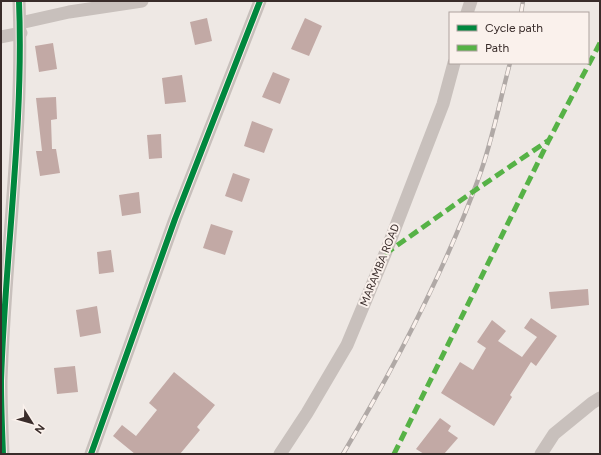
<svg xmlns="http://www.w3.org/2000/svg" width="601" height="455" font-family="Figtree,sans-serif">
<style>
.building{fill:#c2a9a5}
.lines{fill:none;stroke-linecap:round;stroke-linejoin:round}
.street{stroke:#c8c0bc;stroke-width:13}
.rail-casing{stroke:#b0a9a6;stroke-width:4.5}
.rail{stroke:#faf1ec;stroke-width:3;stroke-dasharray:9;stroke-linecap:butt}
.quiet{stroke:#56b246;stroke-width:5;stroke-dasharray:10 5;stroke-linecap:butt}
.cycleway-casing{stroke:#faf1ec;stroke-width:8}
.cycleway{stroke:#00873e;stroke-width:6}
.labels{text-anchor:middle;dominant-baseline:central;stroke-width:4;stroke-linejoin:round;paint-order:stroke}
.street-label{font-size:11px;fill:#392c2a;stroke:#faf1ec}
</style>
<rect width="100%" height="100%" fill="#eee8e4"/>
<path class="building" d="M 207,18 L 212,41 L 195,45 L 190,22 Z
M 305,18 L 322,26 L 309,56 L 291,49 Z
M 53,43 L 57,69 L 39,72 L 35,46 Z
M 273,72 L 290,79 L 280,104 L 262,97 Z
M 182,75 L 186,102 L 165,104 L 162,78 Z
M 56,97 L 57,119 L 51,120 L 52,149 L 56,149 L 60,173 L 40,176 L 36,151 L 42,151 L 36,98 Z
M 252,121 L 273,129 L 264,153 L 244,146 Z
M 161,134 L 162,158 L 149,159 L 147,135 Z
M 233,173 L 250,179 L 242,202 L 225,196 Z
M 139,192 L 141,213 L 122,216 L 119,195 Z
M 211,224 L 233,231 L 225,255 L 203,248 Z
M 111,250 L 114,272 L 99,274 L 97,252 Z
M 588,289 L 589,305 L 551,309 L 549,292 Z
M 97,306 L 101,333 L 80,337 L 76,310 Z
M 531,318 L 557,336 L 536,366 L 531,362 L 510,395 L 512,397 L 494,426 L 441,393 L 460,362 L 473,370 L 486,348 L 477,342 L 492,320 L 506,331 L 498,341 L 522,357 L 537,337 L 524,328 Z
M 75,366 L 78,392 L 57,394 L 54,368 Z
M 174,372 L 215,405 L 197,427 L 200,430 L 180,454 L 135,454 L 113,436 L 122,425 L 136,436 L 157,410 L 149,403 Z
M 440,418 L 451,426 L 448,431 L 458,438 L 444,454 L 424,454 L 416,449 Z"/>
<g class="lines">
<path class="street" d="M 467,13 L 471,1
M 20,23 L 69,12 L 142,1
M 1,37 L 21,33
M 3,454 C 2,430 1,406 1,381 C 5,254 24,128 19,1
M 91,454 L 175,219 L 260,1
M 280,454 L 307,413 L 347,345 L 385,254 L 443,104 L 454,63
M 541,454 L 554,434 L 592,403 L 600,398"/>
<defs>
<path id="rail" d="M 521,13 L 523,1
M 343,454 C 395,366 444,273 479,177 C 492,142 500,100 510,63"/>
</defs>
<use href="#rail" class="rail-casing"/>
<use href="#rail" class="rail"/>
<path class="quiet" d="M 385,254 L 474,191 L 549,140
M 394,454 L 549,140 L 600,43"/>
<defs>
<path id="cycleway" d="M 3,454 C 2,430 1,406 1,381 C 5,254 24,128 19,1
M 91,454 L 175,219 L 260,1"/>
</defs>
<use href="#cycleway" class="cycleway-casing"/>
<use href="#cycleway" class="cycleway"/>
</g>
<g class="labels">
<g class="street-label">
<text transform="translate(380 265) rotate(-68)">MARAMBA ROAD</text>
</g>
</g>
<rect width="601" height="455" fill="none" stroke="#392c2a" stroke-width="4"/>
<rect x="449" y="12" width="140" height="52" fill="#faf1ec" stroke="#ada29e"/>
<rect x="457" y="25" width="20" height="6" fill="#00873e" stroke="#ada29e"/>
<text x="485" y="32" font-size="12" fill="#392c2a">Cycle path</text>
<rect x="457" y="45" width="20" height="6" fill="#56b246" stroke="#ada29e"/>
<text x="485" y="52" font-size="12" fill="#392c2a">Path</text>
<g transform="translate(32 423) rotate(127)" stroke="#faf1ec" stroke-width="3" paint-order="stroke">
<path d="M0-3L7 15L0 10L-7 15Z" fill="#392c2a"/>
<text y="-6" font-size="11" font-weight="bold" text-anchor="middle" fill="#392c2a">N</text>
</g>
</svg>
